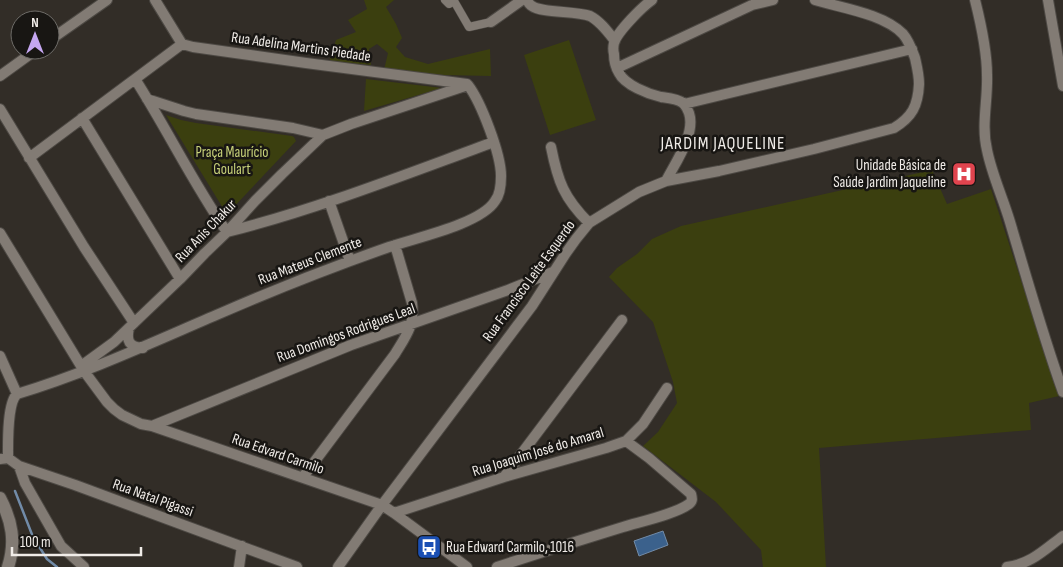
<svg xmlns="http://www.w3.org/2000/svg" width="1063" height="567" font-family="'Sofia Sans Condensed',sans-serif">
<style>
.green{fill:#3b3f0f}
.water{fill:#3b618c;stroke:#718ba8}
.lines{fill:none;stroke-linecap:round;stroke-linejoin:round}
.stream{stroke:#718ba8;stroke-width:2.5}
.pedestrian-casing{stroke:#4d4944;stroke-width:9}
.minor-casing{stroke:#4d4944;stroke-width:12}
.tertiary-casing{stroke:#4d4944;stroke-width:14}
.pedestrian{stroke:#827b74;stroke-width:8}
.minor{stroke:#827b74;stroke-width:10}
.tertiary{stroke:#827b74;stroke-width:12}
.labels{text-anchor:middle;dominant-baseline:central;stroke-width:5;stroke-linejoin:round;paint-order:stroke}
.street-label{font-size:15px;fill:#f0ece8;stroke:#181613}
.park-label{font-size:15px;fill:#c7d179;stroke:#181613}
.poi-label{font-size:15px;fill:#f0ece8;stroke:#181613;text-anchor:end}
.quarter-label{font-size:18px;letter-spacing:1px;fill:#f0ece8;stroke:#181613}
</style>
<rect width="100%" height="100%" fill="#322d27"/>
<path class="green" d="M 364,0 L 394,0 L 386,7 L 396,24 L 402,38 L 396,47 L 405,57 L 428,64 L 490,49 L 491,76 L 444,75 L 384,70 L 388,53 L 377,44 L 369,49 L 371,65 L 329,62 L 336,40 L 356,32 L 348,20 L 367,9 Z
M 569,40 L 596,120 L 550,135 L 524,55 Z
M 366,79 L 442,88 L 364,111 Z
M 166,115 L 181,120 L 196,123 L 292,136 L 294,137 L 296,141 L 229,212 L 226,213 Z
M 932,170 L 947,204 L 991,189 L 1059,396 L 1029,403 L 1031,430 L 819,448 L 826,567 L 763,567 L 761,550 L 716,502 L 643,446 L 658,432 L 677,403 L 673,382 L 653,322 L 609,277 L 617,268 L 637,254 L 652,239 L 681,226 Z"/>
<path class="water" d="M 663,531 L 668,545 L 639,556 L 634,541 Z"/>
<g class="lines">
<path class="stream" d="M 15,491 L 33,537 L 47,559 L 57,567"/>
<defs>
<path id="pedestrian" d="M 445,0 L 449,4 L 454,1 L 469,27 L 491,22"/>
<path id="minor" d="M 155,0 L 182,44 L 193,47 L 306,63 L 467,84
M 527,0 C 528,2 530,5 532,6 C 541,13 576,11 590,16 C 600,21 608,32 615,41
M 652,0 C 642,7 617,32 614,43 C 613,47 613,50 614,54 C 614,60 616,68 619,73 C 625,85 648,94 661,97 C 668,98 678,99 683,103 C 685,105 688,110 689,113 C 696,134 675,163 666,181
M 975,0 C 981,24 987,50 987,75 C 988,100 981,125 987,150 C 992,175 1003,198 1010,222 C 1027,279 1043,336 1063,392
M 1048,0 L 1063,86
M 491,22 L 522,0
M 50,40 L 107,0
M 617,68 L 752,5 L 773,0
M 0,76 L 36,50
M 135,79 C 167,129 193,183 227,232 C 318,209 406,174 494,142
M 147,99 L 184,111 L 196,114 L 293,128 L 323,135
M 684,104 L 912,49
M 0,109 L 84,247 L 134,323
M 82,118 L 180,279
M 551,147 C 558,182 564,198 589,223
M 29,158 L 182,44
M 329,201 L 350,261
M 0,233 L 84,371 L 107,402 L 114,409 L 122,415 L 141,424 L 152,426 L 382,505 L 394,513 L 467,567
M 129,328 C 126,341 129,347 143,348
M 0,356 L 17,394
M 81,366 L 114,342 L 180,279 L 205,253 L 227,232 L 255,201 L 282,174 L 323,135 L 351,124 L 468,85
M 17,394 C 87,373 153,342 221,313 C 276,289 332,267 389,247 C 415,238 481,224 495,201 C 500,195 501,184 501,176 C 501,154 481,102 468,85
M 152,426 L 351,345 L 508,290 L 553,272
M 8,458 C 8,444 7,403 17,394
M 0,459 L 8,458 L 19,466 L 75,485 L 297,567
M 19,466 L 25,483 L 61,546 L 84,567
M 303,477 L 395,354 C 406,336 415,325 412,303 L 395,245
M 504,477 L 622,320
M 394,513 L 504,477 L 606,448 L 626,441 L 643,424 L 667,388
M 239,567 L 242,546
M 338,567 L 382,505 L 532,306 L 566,253 L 576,239 L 589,223 L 639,192 L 666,181 L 719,171 L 814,149 L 894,128 C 912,117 918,106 919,84 C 919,75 917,67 915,58 C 912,50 909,41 903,34 C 884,14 842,8 815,0
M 497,567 C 539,553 581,540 623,527 C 639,522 676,514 689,504 C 693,501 692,498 691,494 L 649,458 L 626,441
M 1007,567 C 1031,564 1044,550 1063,536"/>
<path id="tertiary" d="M 0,498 C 12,521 16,542 8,567"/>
</defs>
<use href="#pedestrian" class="pedestrian-casing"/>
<use href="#minor" class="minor-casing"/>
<use href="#tertiary" class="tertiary-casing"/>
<use href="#pedestrian" class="pedestrian"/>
<use href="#minor" class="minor"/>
<use href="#tertiary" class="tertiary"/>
</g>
<defs>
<symbol id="hospital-square" viewBox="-11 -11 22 22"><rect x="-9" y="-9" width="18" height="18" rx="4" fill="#e0444e" stroke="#181613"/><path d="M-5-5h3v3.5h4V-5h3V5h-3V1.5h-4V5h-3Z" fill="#fff"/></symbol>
<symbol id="bus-square" viewBox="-11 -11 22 22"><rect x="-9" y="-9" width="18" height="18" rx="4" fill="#1a4fb4" stroke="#181613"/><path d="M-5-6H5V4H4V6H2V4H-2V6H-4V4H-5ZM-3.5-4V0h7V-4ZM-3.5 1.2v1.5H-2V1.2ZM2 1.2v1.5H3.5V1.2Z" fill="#fff"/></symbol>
</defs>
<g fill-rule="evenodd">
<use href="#hospital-square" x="950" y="160" width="28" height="28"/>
<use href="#bus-square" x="415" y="533" width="28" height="28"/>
</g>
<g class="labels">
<g class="street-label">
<text transform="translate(301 47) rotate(8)">Rua Adelina Martins Piedade</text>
<text transform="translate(206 231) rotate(-46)">Rua Anis Chakur</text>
<text transform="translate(310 261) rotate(-21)">Rua Mateus Clemente</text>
<text transform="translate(529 281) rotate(-54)">Rua Francisco Leite Esquerdo</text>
<text transform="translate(346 333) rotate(-20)">Rua Domingos Rodrigues Leal</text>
<text transform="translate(538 452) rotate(-17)">Rua Joaquim José do Amaral</text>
<text transform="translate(278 454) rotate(19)">Rua Edvard Carmilo</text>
<text transform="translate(153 498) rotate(20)">Rua Natal Pigassi</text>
</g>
<g class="park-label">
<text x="232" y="152">Praça Maurício<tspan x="232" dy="17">Goulart</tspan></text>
</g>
<g class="poi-label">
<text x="946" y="165">Unidade Básica de<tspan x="946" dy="17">Saúde Jardim Jaqueline</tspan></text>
<text x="446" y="547" text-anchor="start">Rua Edward Carmilo, 1016</text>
</g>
<g class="quarter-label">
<text x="723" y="143">JARDIM JAQUELINE</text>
</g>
</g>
<g transform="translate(35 35)"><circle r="24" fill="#181613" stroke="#6e6c68"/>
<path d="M0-4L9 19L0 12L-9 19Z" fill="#c5a7f1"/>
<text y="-8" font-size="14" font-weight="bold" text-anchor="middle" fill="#f0ece8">N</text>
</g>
<path d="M12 547v8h129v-8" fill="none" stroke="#f0ece8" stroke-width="2.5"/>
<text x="20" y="547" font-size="15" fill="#f0ece8" stroke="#181613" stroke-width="4" paint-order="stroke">100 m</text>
</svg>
